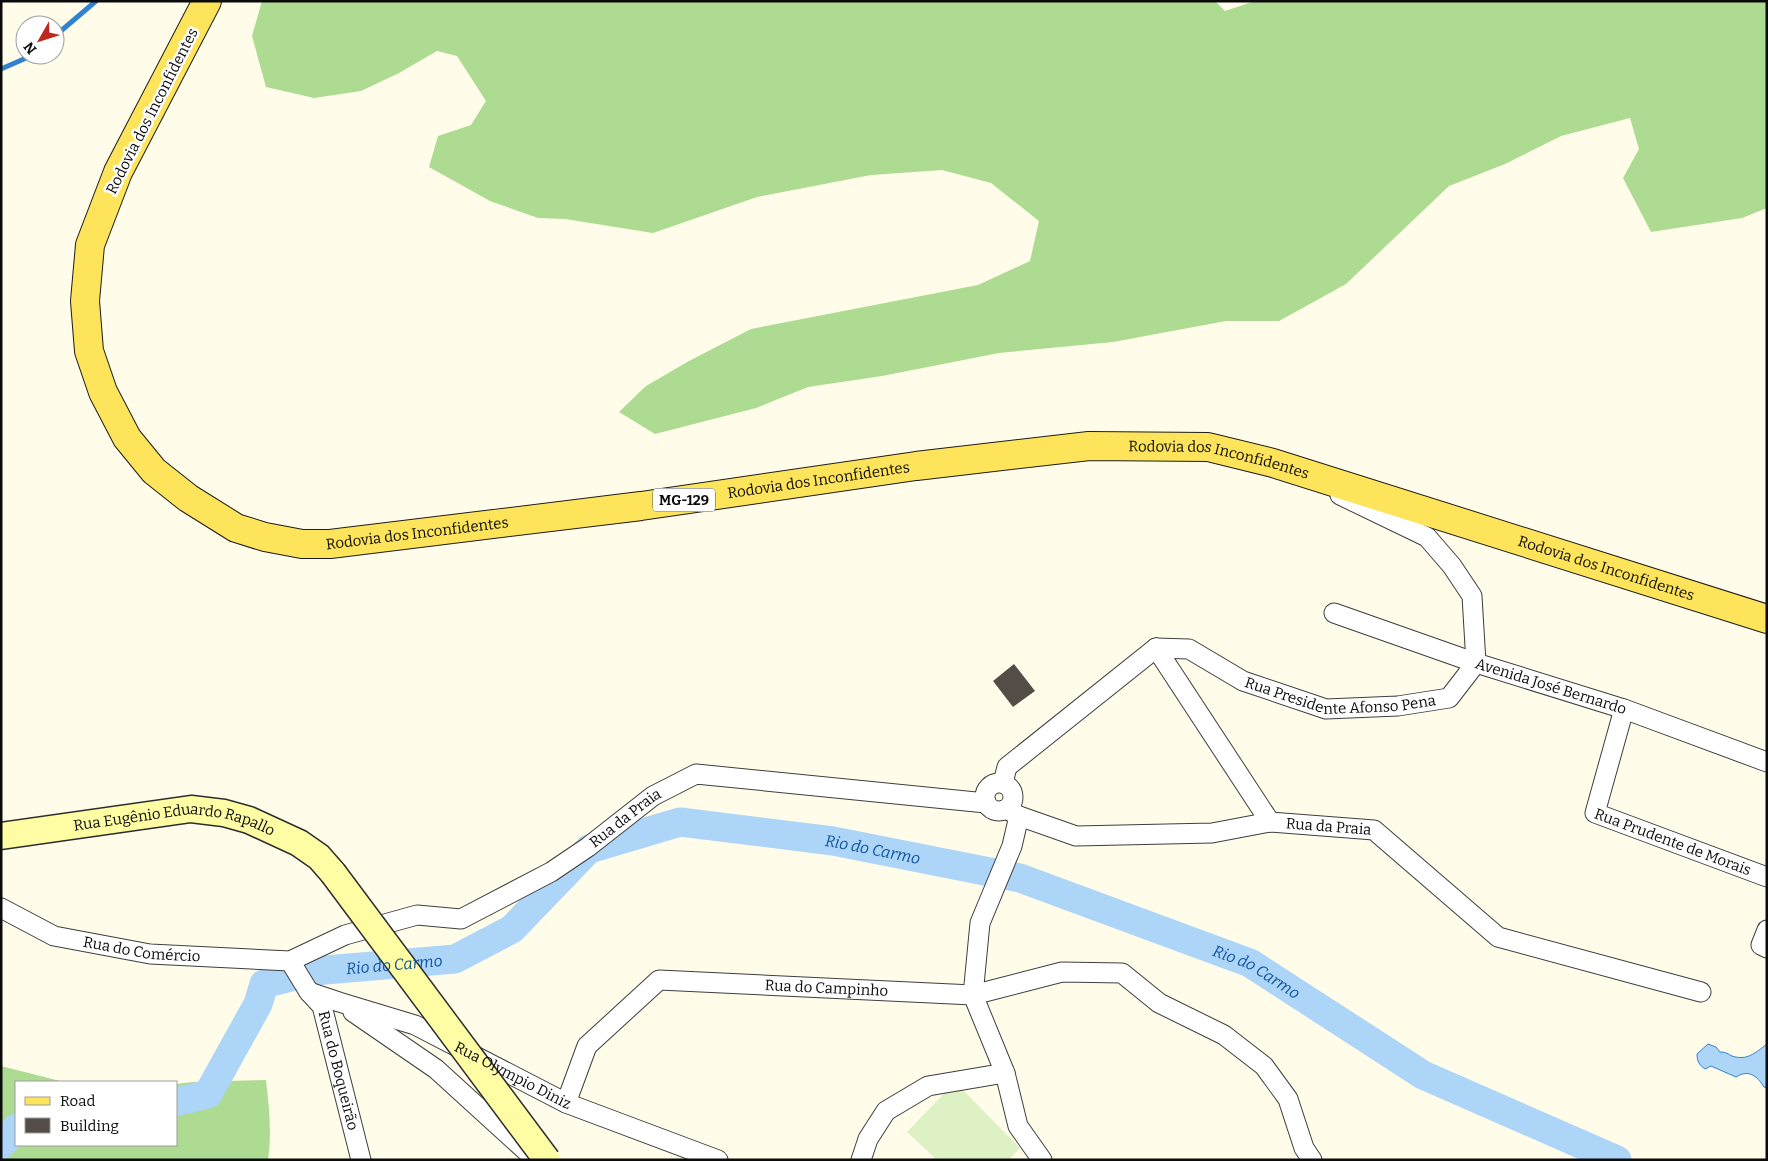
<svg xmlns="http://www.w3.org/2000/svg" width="1768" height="1161" font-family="Bitter,serif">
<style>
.forest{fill:#acdb91}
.pitch{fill:#ddf1c5}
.water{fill:#acd5f8;stroke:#3183d1}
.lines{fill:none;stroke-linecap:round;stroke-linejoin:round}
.stream{stroke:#3183d1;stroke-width:5}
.river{stroke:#acd5f8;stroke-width:29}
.building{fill:#544d47}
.minor-casing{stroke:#3e3e3e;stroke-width:21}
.secondary-casing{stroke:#2d2d2d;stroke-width:29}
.primary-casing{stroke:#1c1c1c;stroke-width:30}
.minor{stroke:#fff;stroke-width:19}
.secondary{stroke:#fffda4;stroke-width:26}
.primary{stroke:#fde45b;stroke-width:28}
.secondary-bridge-casing{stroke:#2d2d2d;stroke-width:29;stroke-linecap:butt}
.secondary-bridge{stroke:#fffda4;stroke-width:26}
.labels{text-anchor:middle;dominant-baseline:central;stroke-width:5;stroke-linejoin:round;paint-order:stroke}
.shield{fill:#fff;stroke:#545454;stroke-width:1}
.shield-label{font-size:14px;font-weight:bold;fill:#0b0b0b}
.street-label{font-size:15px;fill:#0b0b0b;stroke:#fff}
.water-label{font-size:16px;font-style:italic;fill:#1255a0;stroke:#fff}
</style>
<rect width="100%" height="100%" fill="#fffde9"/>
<path class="forest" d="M 262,1 L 1215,1 L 1225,11 L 1255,1 L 1767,1 L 1767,208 L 1742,218 L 1651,232 L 1623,178 L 1639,149 L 1630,118 L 1561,136 L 1505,164 L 1449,186 L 1346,284 L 1279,321 L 1226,321 L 1113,342 L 999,353 L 882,376 L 808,387 L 756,408 L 655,434 L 619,412 L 646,386 L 689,361 L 751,329 L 978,285 L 1030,261 L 1039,221 L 991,183 L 942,170 L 871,175 L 757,197 L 653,233 L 565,219 L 538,218 L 490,201 L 429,167 L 438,136 L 471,125 L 486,101 L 457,56 L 437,51 L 399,73 L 361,91 L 314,98 L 266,87 L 252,36 Z
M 1,1066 L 64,1082 L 16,1082 L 16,1145 L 176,1145 L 176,1084 L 193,1082 L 266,1080 C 269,1106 272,1133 268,1160 L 1,1160 Z"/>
<path class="pitch" d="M 955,1082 L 1020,1148 L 1009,1160 L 937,1160 L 907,1132 Z"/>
<path class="water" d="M 1708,1044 L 1716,1047 L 1720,1052 C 1726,1052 1728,1054 1732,1056 C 1747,1061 1755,1053 1767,1044 L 1767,1088 L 1764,1087 C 1757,1076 1749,1069 1736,1077 L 1711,1066 L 1705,1069 C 1699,1065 1697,1061 1697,1054 Z"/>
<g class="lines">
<path class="stream" d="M 55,36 L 96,1
M 1,69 L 33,55"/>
<g class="river">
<path id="s1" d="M 176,1102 L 208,1094 L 258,1004 L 264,984 L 314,971 L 455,959 L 512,929 L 589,849 L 680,822 L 833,841 L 1020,878 L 1250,963 L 1423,1075 L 1617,1160"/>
<path d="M 1,1145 L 16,1128"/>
</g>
</g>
<path class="building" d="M 1014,664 L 1035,691 L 1013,707 L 993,681 Z"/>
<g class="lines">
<defs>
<g id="minor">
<path id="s2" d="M 1334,613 L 1476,663 L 1624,709 L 1767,762"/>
<path id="s3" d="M 1156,648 L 1189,649 L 1243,681 L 1326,709 L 1398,706 L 1449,698 L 1476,663 L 1472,596 L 1452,566 L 1427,537 L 1340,495"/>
<path d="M 1156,648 L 1270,822"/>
<path id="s4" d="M 1624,709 L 1595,813 L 1767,877"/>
<circle cx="999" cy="797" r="14"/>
<path d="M 1003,783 L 1007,767 L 1156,648"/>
<path id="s5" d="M 1006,809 L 1019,816 L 1076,836 L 1212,833 L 1270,822 L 1374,830 L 1498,937 L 1701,992"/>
<path d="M 1019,816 L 1012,846 L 980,923 L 973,995 L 1062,972 L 1122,973 L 1159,1003 L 1224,1035 L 1264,1066 L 1288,1099 L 1304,1148 L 1312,1160"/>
<path id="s6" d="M 1,908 L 54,936 L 150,954 L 290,961 L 345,935 L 417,915 L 461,919 L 551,872 L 588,847 L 653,796 L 696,774 L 986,803"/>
<path d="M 1767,930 L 1761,945 L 1767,948"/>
<path id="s7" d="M 290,961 L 309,992 L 322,1006 L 361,1160"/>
<path id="s8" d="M 309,992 L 339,1002 L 415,1025 L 566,1103 L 718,1160"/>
<path d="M 353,1012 L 436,1069 L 536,1160"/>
<path id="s9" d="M 566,1103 L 587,1046 L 659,980 L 973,995 L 1005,1073 L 1018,1126 L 1042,1160"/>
<path d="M 861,1160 L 868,1139 L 886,1111 L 928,1086 L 1005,1073"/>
</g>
<g id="secondary">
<path id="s10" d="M 1,836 L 191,809 L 224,813 L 249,820 L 299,843 L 319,857 L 333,873"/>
</g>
<g id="primary">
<path id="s11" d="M 207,1 L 118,172 L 90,245 L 85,301 L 89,351 L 103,392 L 127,438 L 154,471 L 188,498 L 236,528 L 265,537 L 302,544 L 330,544 L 641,506 L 916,466 L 1089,446 L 1208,447 L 1273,463 L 1767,619"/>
</g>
</defs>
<use href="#minor" class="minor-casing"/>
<use href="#secondary" class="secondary-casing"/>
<use href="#primary" class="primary-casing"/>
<use href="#minor" class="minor"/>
<use href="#secondary" class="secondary"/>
<use href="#primary" class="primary"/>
<defs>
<path id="secondary-bridge" d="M 333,873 L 547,1160"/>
</defs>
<use href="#secondary-bridge" class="secondary-bridge-casing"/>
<use href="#secondary-bridge" class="secondary-bridge"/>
</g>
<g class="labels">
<rect class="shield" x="653" y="488.5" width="62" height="23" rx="4"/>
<g class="shield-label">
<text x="684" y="500">MG-129</text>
</g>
<g class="street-label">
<text transform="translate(152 111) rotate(-63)">Rodovia dos Inconfidentes</text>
<text stroke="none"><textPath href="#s11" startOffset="1608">Rodovia dos Inconfidentes</textPath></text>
<text stroke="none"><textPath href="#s11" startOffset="1204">Rodovia dos Inconfidentes</textPath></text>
<text stroke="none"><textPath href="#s11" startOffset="799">Rodovia dos Inconfidentes</textPath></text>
<text stroke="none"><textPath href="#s11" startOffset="2012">Rodovia dos Inconfidentes</textPath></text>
<text stroke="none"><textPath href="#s2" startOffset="229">Avenida José Bernardo</textPath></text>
<text stroke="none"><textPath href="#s3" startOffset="196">Rua Presidente Afonso Pena</textPath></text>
<text stroke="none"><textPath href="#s6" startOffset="671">Rua da Praia</textPath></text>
<text stroke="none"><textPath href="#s5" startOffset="329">Rua da Praia</textPath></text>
<text stroke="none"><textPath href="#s10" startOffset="176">Rua Eugênio Eduardo Rapallo</textPath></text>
<text stroke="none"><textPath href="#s4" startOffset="191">Rua Prudente de Morais</textPath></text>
<text stroke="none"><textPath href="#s6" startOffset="149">Rua do Comércio</textPath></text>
<text stroke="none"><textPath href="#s9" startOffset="326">Rua do Campinho</textPath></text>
<text stroke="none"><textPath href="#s7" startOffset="122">Rua do Boqueirão</textPath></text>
<text stroke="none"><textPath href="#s8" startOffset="221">Rua Olympio Diniz</textPath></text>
</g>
<g class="water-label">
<text stroke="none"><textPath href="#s1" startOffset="815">Rio do Carmo</textPath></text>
<text stroke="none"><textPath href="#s1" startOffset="289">Rio do Carmo</textPath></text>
<text stroke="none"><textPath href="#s1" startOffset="1220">Rio do Carmo</textPath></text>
</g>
</g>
<rect width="1768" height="1161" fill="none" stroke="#0b0b0b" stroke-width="5"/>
<rect x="15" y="1081" width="162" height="65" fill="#ffffff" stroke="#9d9d9d"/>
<rect x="25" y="1097" width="25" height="8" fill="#fde45b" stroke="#9d9d9d"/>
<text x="60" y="1106" font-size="15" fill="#0b0b0b">Road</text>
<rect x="25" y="1118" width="25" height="15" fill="#544d47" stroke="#9d9d9d"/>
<text x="60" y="1131" font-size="15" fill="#0b0b0b">Building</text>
<g transform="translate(40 40) rotate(231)"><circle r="24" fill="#ffffff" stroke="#9d9d9d"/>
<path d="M0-4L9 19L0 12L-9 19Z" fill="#bf2720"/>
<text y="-8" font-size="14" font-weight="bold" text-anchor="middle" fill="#0b0b0b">N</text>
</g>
</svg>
